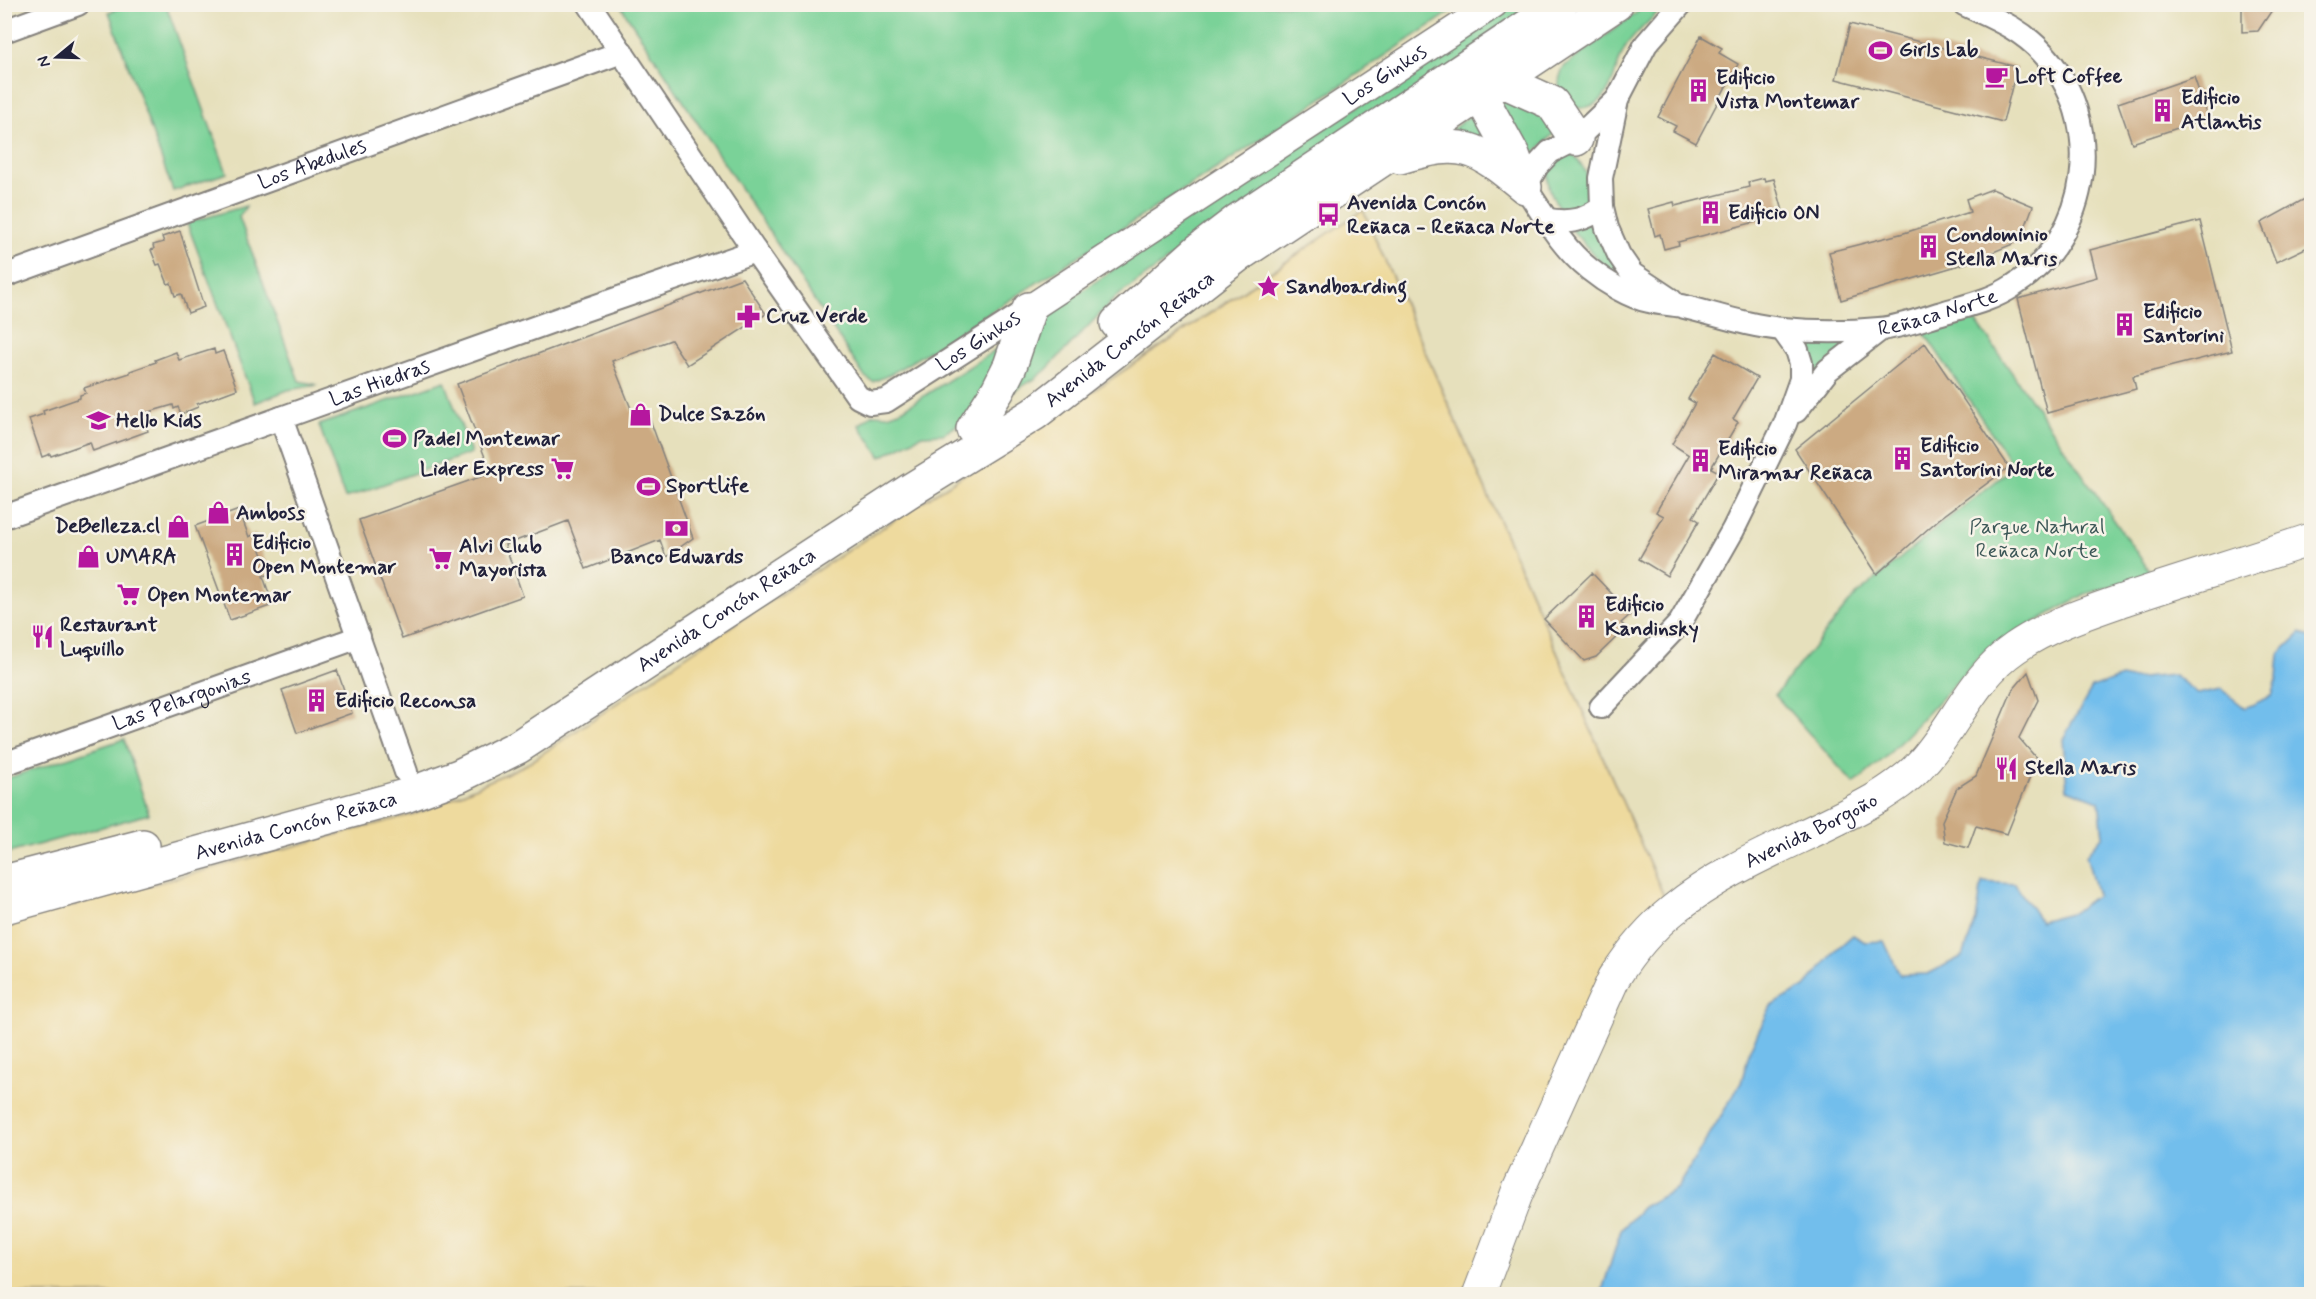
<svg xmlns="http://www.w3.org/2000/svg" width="2316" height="1299" font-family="Mynerve,sans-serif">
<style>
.green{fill:#7ad298;stroke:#4e7a6a;stroke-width:1.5}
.sand{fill:#eeda9e;stroke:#887e6c;stroke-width:1.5}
.water{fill:#72beec;stroke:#4a7094;stroke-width:1.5}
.building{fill:#ccaa82}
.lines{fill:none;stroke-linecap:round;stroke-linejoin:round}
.minor-casing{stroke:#84817c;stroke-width:26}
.tertiary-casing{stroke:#84817c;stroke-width:30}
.secondary-casing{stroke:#84817c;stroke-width:34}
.primary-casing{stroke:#84817c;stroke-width:36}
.minor{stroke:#fff;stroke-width:22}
.tertiary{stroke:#fff;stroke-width:27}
.secondary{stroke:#fff;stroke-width:32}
.primary{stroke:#fff;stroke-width:33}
.labels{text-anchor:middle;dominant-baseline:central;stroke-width:5;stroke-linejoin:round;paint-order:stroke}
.poi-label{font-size:21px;font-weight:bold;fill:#22223b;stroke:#f7f3e8;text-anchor:start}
.street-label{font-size:21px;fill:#22223b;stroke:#f7f3e8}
.park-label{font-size:21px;fill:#3c5757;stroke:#f7f3e8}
</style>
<rect width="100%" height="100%" fill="#f7f3e8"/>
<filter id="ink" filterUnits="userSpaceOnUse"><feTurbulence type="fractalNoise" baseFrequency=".0167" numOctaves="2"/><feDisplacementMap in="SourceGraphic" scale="12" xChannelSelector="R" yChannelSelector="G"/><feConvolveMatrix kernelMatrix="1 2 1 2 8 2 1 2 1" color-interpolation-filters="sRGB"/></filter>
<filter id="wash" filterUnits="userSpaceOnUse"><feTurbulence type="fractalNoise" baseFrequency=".008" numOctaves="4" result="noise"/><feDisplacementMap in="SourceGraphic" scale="24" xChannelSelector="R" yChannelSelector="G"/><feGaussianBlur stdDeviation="1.35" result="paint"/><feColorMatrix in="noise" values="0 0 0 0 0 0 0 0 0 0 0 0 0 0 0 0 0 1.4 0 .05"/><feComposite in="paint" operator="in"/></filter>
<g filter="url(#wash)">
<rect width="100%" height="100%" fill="#e6e0bc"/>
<path class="green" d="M 126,5 L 166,5 L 227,173 L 173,191 L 109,12 Z
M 620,5 L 1461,5 L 1219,167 L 942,343 L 891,374 L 873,382 L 864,376 Z
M 1513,5 L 1543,5 L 1219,224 L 1116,297 L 1046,370 L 1035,379 L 1005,396 L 1037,322 L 1206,206 Z
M 1647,5 L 1665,5 C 1653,18 1637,31 1627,45 C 1614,63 1615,96 1593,105 C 1564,118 1550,87 1565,66 Z
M 1503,95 L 1550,118 L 1556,131 L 1530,158 L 1496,100 Z
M 1475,111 L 1510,161 L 1442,138 Z
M 1570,152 C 1586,167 1595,185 1590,207 L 1578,215 L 1560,210 C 1550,194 1545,181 1549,162 Z
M 246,206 L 239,217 L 299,381 L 318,385 L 288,390 L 255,403 L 187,223 Z
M 1599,218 L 1627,281 L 1607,270 L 1572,230 Z
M 1974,318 L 2153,576 L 2085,594 L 1986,650 L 1886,757 L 1854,784 L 1775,695 L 1852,599 L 1941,524 L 2014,467 L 1923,331 Z
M 1014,338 L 979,412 L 943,434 L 922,435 L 881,457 L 859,425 L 873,414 L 888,415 L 902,410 Z
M 1850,342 L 1811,379 L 1813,359 L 1805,344 Z
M 445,381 L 471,453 L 345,498 L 319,425 Z
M 124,739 L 149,814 L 5,854 L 5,779 Z"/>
<path class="sand" d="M 1363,210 L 1666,901 L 1485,1246 L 1463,1294 L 5,1294 L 5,924 L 421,812 L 527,764 L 698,648 L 1160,347 Z"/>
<path class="water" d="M 2301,633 L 2312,639 L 2311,1294 L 1601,1294 L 1621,1230 L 1643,1207 L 1677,1188 L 1741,1083 L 1750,1049 L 1771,1006 L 1805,987 L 1837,949 L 1853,935 L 1865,942 L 1884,941 L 1900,975 L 1928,974 L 1963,956 L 1976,920 L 1982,882 L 2015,884 L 2040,921 L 2074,912 L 2097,895 L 2086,855 L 2103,835 L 2099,801 L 2067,789 L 2063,739 L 2092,688 L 2121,677 L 2131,679 L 2174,675 L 2198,694 L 2221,689 L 2245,708 L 2272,696 L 2277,679 L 2279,654 Z"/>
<g id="blocks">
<path class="building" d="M 2242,4 L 2276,4 L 2258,31 L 2242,32 Z
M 1850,24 L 2017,67 L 2003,122 L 1836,79 Z
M 1701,36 L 1722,48 L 1719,53 L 1738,64 L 1696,143 L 1673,131 L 1676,126 L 1658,117 Z
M 2194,77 L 2208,118 L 2132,143 L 2118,103 Z
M 1764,178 L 1765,181 L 1774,179 L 1783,211 L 1766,215 L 1767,219 L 1678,242 L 1679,245 L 1664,249 L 1660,234 L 1655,236 L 1648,209 L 1674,202 L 1675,206 L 1749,187 L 1748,182 Z
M 1992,189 L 2033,206 L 2020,241 L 1967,263 L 1841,300 L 1829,252 L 1904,233 L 1970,212 L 1966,199 Z
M 2312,195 L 2312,245 L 2276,262 L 2261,223 Z
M 2200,221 L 2232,351 L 2133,376 L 2136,389 L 2047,413 L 2018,299 L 2097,277 L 2090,250 Z
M 180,231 L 204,307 L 188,313 L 181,294 L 175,296 L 171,283 L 168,284 L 160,264 L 157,265 L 151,250 L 154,249 L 153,245 L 164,242 L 162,237 Z
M 742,278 L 766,314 L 687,365 L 671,340 L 612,361 L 632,411 L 645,406 L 693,538 L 666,557 L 660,540 L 586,569 L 568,521 L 505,545 L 523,596 L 402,639 L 359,520 L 491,473 L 457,384 Z
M 1925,343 L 2009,467 L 1939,519 L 1877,574 L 1795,449 Z
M 214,349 L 215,354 L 223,351 L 237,389 L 197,404 L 198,407 L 181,414 L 178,407 L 174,409 L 173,405 L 142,414 L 148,431 L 93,451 L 90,442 L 51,456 L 50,454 L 42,457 L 29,419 L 44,414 L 43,411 L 80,398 L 80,395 L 86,393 L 84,388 L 130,373 L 130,371 L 156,362 L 155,360 L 176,352 L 179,360 Z
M 1715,353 L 1757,378 L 1733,419 L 1738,422 L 1711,468 L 1719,472 L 1693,517 L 1699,521 L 1667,576 L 1639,559 L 1664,516 L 1656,512 L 1689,455 L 1672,444 L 1695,403 L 1688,399 Z
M 239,510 L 249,537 L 255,534 L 270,574 L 263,576 L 273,605 L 230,620 L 195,526 Z
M 1592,573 L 1631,614 L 1621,623 L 1626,628 L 1596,657 L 1584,661 L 1544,619 Z
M 337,670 L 352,713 L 297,733 L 282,690 Z
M 2028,672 L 2038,700 L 2019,738 L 2037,759 L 2007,834 L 1976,826 L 1968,848 L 1945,842 L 1942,821 L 1957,788 L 1976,776 L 2012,691 Z"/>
</g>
</g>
<g filter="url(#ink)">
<use href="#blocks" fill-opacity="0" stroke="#84817c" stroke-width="1.5"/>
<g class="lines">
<defs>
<g id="minor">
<path id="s1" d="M 589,4 L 755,251 L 858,397 L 870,403 L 886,401 L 1029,309"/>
<path d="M 4,31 L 78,4"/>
<path id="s2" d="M 1617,100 L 1576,139 L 1550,152 L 1537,166 L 1525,187 C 1544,215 1562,248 1589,269 C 1605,282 1629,297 1649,301 C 1660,304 1671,304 1681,306 C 1715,314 1748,326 1783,329 C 1814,332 1848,332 1879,329 C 1901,327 1924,318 1945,312 C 1969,305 1992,300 2013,286 C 2092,236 2107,120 2042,52 C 2020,28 1993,18 1964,4"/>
<path d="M 1548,220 C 1569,223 1585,221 1602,207"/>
<path id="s3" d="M 4,276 L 622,52"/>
<path d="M 1671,300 L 1632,274 L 1619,255 L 1607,228 L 1602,207 L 1601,178 L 1617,100 L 1646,44 L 1681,4"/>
<path d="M 1796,411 L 1828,370 L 1881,329"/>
<path d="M 281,418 L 406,772"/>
<path id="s4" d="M 4,517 L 570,315 L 755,251"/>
<path d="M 1601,707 L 1680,623 L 1733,530 L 1785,424 L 1801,379 L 1801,363 L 1797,350 L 1782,329"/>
<path id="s5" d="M 4,764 L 359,637"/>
</g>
<g id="tertiary">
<path id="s6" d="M 1029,309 L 1494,4"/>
</g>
<g id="secondary">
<path id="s7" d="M 1479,1294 L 1517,1193 L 1614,978 C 1630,953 1649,929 1673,910 C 1734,860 1811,837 1879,797 C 1893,788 1907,779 1918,767 C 1954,730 1971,678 2015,648 C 2048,625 2089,612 2126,599 C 2188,578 2250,560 2312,539"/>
</g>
<g id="primary">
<path d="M 1487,71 L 1501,80 L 1552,103 L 1576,139"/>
<path d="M 1475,74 L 1480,95 L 1513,155 L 1523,182"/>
<path d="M 1400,157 C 1464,138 1475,146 1525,187"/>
<path d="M 1117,323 L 1199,250 L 1237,221 L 1561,4"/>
<path d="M 973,429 L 998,390 L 1010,366 L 1029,309"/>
<path d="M 4,882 L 143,846"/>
<path id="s8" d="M 4,907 L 405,796 L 459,776 L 518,747 L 909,491 L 1034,414 L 1237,256 L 1616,4"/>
</g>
</defs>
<use href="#minor" class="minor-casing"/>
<use href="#tertiary" class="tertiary-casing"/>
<use href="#secondary" class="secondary-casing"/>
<use href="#primary" class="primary-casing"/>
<use href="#minor" class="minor"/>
<use href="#tertiary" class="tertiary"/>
<use href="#secondary" class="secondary"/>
<use href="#primary" class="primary"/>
</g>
</g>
<defs>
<symbol id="stadium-bare" viewBox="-9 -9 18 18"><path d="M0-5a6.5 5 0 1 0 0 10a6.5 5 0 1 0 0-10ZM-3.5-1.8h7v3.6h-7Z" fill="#b5179e" stroke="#f7f3e8" stroke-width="2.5" paint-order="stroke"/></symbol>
<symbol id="cafe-bare" viewBox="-9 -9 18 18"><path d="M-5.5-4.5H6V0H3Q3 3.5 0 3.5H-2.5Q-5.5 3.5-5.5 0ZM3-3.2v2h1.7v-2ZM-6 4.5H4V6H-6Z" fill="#b5179e" stroke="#f7f3e8" stroke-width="2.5" paint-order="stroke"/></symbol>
<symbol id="building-bare" viewBox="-9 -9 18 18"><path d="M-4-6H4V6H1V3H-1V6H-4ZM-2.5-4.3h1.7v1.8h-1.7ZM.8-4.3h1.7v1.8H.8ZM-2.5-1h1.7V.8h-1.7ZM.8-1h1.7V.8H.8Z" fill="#b5179e" stroke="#f7f3e8" stroke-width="2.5" paint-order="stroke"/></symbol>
<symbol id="bus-bare" viewBox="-9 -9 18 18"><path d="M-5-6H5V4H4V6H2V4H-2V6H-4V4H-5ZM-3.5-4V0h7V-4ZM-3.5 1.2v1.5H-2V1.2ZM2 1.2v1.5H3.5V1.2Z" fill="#b5179e" stroke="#f7f3e8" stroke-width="2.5" paint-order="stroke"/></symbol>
<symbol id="sight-bare" viewBox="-9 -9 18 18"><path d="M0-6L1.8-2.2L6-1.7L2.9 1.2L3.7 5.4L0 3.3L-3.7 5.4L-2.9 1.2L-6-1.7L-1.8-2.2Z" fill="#b5179e" stroke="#f7f3e8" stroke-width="2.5" paint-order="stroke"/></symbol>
<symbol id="pharmacy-bare" viewBox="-9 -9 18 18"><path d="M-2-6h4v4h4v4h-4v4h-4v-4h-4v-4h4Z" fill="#b5179e" stroke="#f7f3e8" stroke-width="2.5" paint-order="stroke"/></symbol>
<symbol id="shop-bare" viewBox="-9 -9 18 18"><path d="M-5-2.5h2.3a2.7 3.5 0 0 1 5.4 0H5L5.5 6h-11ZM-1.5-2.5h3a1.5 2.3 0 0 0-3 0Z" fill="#b5179e" stroke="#f7f3e8" stroke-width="2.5" paint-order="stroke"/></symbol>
<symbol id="school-bare" viewBox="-9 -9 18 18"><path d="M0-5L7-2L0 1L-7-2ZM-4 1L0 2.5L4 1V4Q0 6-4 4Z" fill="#b5179e" stroke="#f7f3e8" stroke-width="2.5" paint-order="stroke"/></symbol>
<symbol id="supermarket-bare" viewBox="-9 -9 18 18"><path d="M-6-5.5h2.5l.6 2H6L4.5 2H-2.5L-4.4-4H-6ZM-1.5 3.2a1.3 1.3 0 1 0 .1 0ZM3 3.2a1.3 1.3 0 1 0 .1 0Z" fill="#b5179e" stroke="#f7f3e8" stroke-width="2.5" paint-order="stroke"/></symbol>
<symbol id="bank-bare" viewBox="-9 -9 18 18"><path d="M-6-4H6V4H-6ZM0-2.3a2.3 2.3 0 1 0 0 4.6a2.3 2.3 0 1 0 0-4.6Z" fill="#b5179e" stroke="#f7f3e8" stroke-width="2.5" paint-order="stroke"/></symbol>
<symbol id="restaurant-bare" viewBox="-9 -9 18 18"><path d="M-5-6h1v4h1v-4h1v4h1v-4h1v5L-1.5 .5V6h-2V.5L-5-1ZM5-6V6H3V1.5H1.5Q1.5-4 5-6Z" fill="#b5179e" stroke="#f7f3e8" stroke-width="2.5" paint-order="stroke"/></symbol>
</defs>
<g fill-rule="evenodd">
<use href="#stadium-bare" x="1864" y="34" width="33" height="33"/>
<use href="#cafe-bare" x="1980" y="60" width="33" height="33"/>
<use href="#building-bare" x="1682" y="74" width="33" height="33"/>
<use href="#building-bare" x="2146" y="94" width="33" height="33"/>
<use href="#building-bare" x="1694" y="196" width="33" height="33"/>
<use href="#bus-bare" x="1312" y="198" width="33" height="33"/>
<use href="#building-bare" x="1912" y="230" width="33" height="33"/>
<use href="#sight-bare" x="1252" y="270" width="33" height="33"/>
<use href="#pharmacy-bare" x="732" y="300" width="33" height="33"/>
<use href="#building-bare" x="2108" y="308" width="33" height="33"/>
<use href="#shop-bare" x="624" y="398" width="33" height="33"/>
<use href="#school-bare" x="82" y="404" width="33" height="33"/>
<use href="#stadium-bare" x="378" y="422" width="33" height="33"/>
<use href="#building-bare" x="1886" y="442" width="33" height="33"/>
<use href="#building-bare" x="1684" y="444" width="33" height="33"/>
<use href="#supermarket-bare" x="546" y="452" width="33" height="33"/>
<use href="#stadium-bare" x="632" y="470" width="33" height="33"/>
<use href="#shop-bare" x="202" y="496" width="33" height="33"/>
<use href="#shop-bare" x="162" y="510" width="33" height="33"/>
<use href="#bank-bare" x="660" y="512" width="33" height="33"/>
<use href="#building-bare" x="218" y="538" width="33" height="33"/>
<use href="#shop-bare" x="72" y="540" width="33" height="33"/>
<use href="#supermarket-bare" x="424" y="542" width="33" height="33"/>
<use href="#supermarket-bare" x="112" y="578" width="33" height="33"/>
<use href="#building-bare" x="1570" y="600" width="33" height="33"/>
<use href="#restaurant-bare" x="26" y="620" width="33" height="33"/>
<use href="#building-bare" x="300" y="684" width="33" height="33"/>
<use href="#restaurant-bare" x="1990" y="752" width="33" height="33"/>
</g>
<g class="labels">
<g class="poi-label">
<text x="1899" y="50">Girls Lab</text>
<text x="2015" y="76">Loft Coffee</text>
<text x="1716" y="78">Edificio<tspan x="1716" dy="24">Vista Montemar</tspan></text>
<text x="2181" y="98">Edificio<tspan x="2181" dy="24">Atlantis</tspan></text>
<text x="1347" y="203">Avenida Concón<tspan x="1347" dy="24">Reñaca - Reñaca Norte</tspan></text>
<text x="1728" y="213">Edificio ON</text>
<text x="1946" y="235">Condominio<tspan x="1946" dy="24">Stella Maris</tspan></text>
<text x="1286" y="287">Sandboarding</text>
<text x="2143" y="312">Edificio<tspan x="2143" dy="24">Santorini</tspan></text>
<text x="766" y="316">Cruz Verde</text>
<text x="658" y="414">Dulce Sazón</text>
<text x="116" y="421">Hello Kids</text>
<text x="413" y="439">Padel Montemar</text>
<text x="1920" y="446">Edificio<tspan x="1920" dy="24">Santorini Norte</tspan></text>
<text x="1718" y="449">Edificio<tspan x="1718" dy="24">Miramar Reñaca</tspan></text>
<text x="544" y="469" text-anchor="end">Lider Express</text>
<text x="666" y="486">Sportlife</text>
<text x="236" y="513">Amboss</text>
<text x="160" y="526" text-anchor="end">DeBelleza.cl</text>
<text x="252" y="543">Edificio<tspan x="252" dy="24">Open Montemar</tspan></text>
<text x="459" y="546">Alvi Club<tspan x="459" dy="24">Mayorista</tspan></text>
<text x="106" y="557">UMARA</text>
<text x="677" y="557" text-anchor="middle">Banco Edwards</text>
<text x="147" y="595">Open Montemar</text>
<text x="1605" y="605">Edificio<tspan x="1605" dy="24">Kandinsky</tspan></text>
<text x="60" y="625">Restaurant<tspan x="60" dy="24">Luquillo</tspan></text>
<text x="335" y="701">Edificio Reconsa</text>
<text x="2025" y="768">Stella Maris</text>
</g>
<g class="street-label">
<text stroke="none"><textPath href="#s6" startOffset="426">Los Ginkos</textPath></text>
<text stroke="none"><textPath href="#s3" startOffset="328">Los Abedules</textPath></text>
<text stroke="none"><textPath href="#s2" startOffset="596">Reñaca Norte</textPath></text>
<text stroke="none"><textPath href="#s8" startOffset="1275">Avenida Concón Reñaca</textPath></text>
<text stroke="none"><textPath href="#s1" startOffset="616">Los Ginkos</textPath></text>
<text stroke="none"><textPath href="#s4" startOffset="399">Las Hiedras</textPath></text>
<text stroke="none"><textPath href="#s8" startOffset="789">Avenida Concón Reñaca</textPath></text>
<text stroke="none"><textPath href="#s5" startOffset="189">Las Pelargonias</textPath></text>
<text stroke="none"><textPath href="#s8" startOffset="303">Avenida Concón Reñaca</textPath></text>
<text stroke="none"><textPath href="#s7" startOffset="594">Avenida Borgoño</textPath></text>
</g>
<g class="park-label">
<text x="2037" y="527">Parque Natural<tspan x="2037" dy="24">Reñaca Norte</tspan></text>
</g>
</g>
<rect width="2316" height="1299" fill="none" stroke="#f7f3e8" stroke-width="24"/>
<g transform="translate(57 57) rotate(251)" stroke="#f7f3e8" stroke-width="4.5" paint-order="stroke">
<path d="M0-4.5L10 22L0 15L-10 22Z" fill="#22223b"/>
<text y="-9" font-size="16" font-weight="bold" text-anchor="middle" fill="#22223b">N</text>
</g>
</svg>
